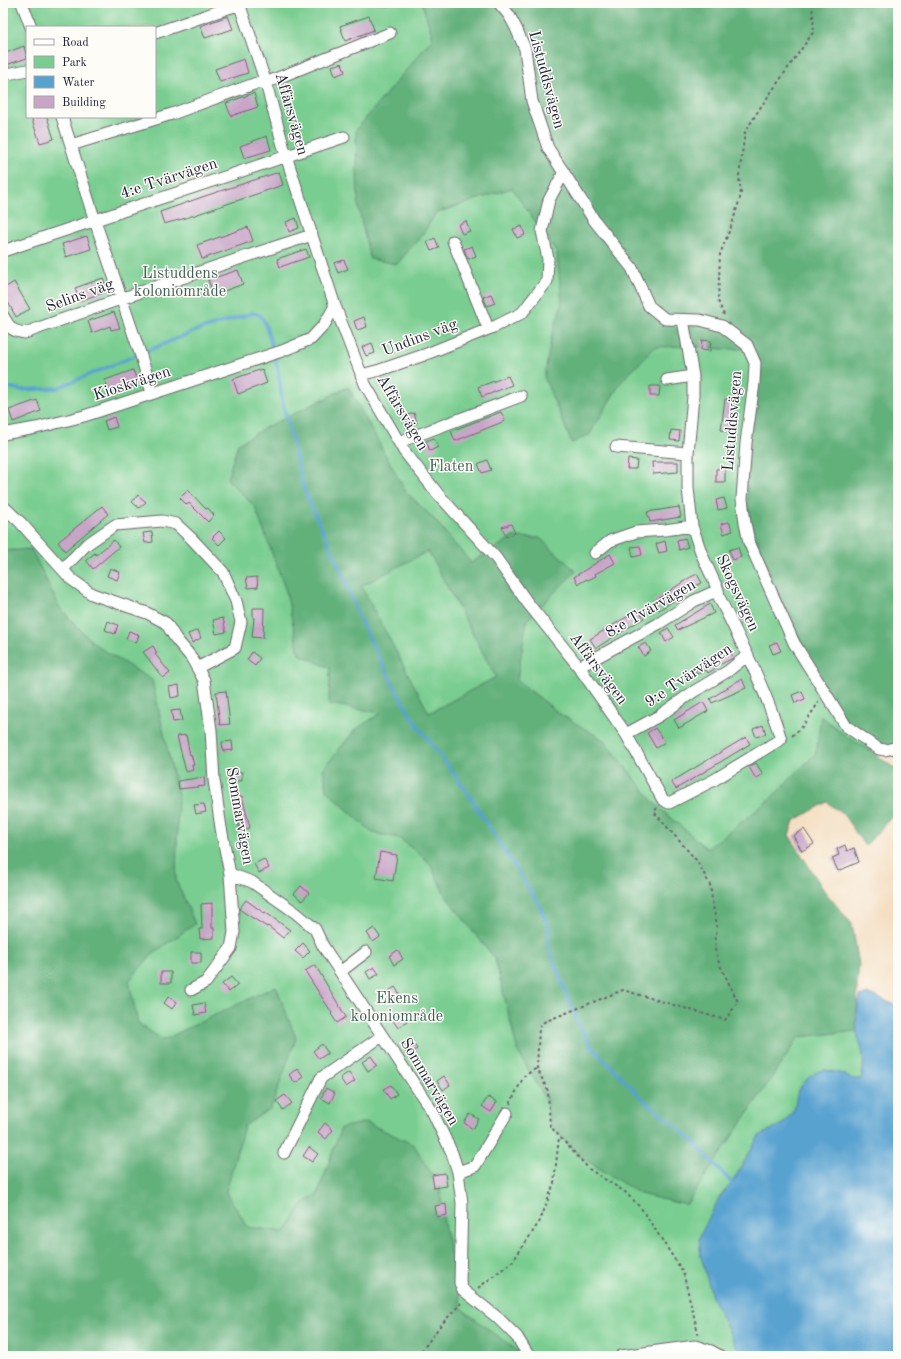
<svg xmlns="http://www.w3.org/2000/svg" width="901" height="1359" font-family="'Old Standard TT',serif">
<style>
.green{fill:#79cd90;stroke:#4e7866;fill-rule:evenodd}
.forest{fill:#62b07a;stroke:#42695a;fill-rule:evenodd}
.water{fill:#58a2d0;stroke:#3d6286}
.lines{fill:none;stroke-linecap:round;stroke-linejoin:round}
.stream{stroke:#58a2d0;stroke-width:3.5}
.building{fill:#c8a4c7}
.minor-casing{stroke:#6c646b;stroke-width:13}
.path{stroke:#6c646b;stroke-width:2;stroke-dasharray:3 3;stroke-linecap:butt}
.minor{stroke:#fff;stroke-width:11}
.labels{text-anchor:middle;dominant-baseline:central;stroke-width:3;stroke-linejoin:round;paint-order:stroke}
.street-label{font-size:16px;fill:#22223b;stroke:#fdfcf7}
.park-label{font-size:16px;fill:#405e59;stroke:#fdfcf7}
</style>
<rect width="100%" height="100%" fill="#fdfcf7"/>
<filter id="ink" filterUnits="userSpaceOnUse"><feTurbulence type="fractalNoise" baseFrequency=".025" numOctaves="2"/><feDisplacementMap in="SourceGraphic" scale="8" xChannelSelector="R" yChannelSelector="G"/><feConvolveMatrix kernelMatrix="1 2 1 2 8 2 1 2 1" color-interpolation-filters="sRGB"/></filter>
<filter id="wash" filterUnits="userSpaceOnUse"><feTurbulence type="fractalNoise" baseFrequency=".012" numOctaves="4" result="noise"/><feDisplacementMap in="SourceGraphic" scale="16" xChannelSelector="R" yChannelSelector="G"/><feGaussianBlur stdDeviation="0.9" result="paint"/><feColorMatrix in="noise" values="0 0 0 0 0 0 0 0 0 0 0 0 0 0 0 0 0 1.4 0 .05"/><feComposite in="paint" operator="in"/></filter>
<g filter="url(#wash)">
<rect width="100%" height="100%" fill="#f4dfc3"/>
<path class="green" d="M 3,3 L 898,3 L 898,753 L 892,756 L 863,747 L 764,805 L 845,924 L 873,1102 L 898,1356 L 3,1356 ZM 27,27 L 155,27 L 155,117 L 27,117 Z"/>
<path class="forest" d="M 422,3 L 898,3 L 898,743 L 883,748 L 854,726 L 840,713 L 804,651 L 770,576 L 749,519 L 747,489 L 753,349 L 722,349 L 694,346 L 655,347 L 621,382 L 590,434 L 572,443 L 544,377 L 552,335 L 562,303 L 557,253 L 512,188 L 436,213 L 422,235 L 397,264 L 370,259 L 358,206 L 356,130 L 433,38 Z
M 348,387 L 406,492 L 434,519 L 471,563 L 513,537 L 540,538 L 576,571 L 527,620 L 517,680 L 560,714 L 604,740 L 655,804 L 707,849 L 767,802 L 816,753 L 821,716 L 847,737 L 873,752 L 898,771 L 898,810 L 865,846 L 843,814 L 827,802 L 794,821 L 789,835 L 825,892 L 852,924 L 859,965 L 857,984 L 857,1031 L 799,1037 L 686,1205 L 640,1194 L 581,1157 L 551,1125 L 545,1098 L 518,1052 L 495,959 L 445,895 L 429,862 L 399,838 L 373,833 L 327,791 L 323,769 L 355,730 L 381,713 L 329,704 L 330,668 L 299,654 L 286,591 L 255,507 L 227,479 L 238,444 L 265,428 ZM 428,551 L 496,677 L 429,713 L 361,586 Z
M 31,549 L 60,608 L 91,641 L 103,650 L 152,680 L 178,796 L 176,880 L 195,924 L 152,954 L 129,981 L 138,1023 L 163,1040 L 276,986 L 296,1038 L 271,1108 L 244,1126 L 226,1192 L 248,1227 L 285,1232 L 302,1205 L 318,1193 L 341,1128 L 366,1122 L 414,1145 L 440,1188 L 444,1223 L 462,1309 L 524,1356 L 3,1356 L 3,551 Z"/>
<path class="water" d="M 869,994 L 898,1006 L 898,1356 L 741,1356 L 712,1297 L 701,1256 L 699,1238 L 719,1198 L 732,1183 L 759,1136 L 784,1123 L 794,1110 L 798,1090 L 807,1079 L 816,1072 L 826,1070 L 844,1074 L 851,1079 L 861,1079 C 863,1071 864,1063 863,1055 C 861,1044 856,1035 856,1024 C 856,1015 858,1005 860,996 Z"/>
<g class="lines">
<path class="stream" d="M 3,386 L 22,390 L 57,388 L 195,331 L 253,313 L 260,315 L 265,323 L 272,346 L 278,370 L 282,399 L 304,490 L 346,581 L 359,618 L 395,688 L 413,719 L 463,786 L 540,906 L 549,929 L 548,945 L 556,967 L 579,1026 L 593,1048 L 641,1097 L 691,1139 L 732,1183"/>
</g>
<g id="blocks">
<path class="building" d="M 228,16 L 233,29 L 205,38 L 200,26 Z
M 369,16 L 374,30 L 345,41 L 340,26 Z
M 24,46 L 27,58 L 3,66 L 3,54 Z
M 244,59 L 248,73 L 220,82 L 215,69 Z
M 342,63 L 345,72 L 335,76 L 332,66 Z
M 254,93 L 258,107 L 231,116 L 226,103 Z
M 31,117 L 47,117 L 54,139 L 40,143 Z
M 267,136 L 271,150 L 244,158 L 240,146 Z
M 279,172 L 283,185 L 186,218 L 164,224 L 160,212 L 205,196 Z
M 296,218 L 299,228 L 289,232 L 286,222 Z
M 466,221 L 470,231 L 462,234 L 458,225 Z
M 522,226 L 525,235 L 517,238 L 513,229 Z
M 248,227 L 253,241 L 202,259 L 197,245 Z
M 87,236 L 91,249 L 66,257 L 62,244 Z
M 435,238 L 439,248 L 431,251 L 427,242 Z
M 472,246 L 476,256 L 468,259 L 464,249 Z
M 306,249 L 309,257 L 280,267 L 277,259 Z
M 344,260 L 348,269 L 338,273 L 334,263 Z
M 238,270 L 243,284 L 214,295 L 208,280 Z
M 103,278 L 108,291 L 79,301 L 75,288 Z
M 14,282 L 30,309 L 16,317 L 3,293 L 3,289 Z
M 491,294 L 495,303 L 487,306 L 483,297 Z
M 114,312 L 120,328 L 111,330 L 110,326 L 92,333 L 88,321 Z
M 364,317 L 367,327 L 357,330 L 354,321 Z
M 702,340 L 711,341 L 710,351 L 701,350 Z
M 372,343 L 375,353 L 366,356 L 362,347 Z
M 262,369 L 267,383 L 238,394 L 233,379 Z
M 133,370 L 138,384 L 110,395 L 105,380 Z
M 508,376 L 512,385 L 482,397 L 478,387 Z
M 650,386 L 660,386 L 659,396 L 650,396 Z
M 725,399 L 734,400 L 730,432 L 721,430 Z
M 37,400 L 41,411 L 13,422 L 9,410 Z
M 501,412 L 505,421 L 455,441 L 451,431 Z
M 414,413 L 417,423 L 409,426 L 405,416 Z
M 114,417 L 117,427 L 107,430 L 104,421 Z
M 671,430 L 680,431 L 679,441 L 670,440 Z
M 434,438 L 438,447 L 430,451 L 426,441 Z
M 628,459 L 637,460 L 636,469 L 627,469 Z
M 487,460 L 491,470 L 482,473 L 478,464 Z
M 652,462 L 678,462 L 678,472 L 653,474 Z
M 725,468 L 725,482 L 716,482 L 716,469 Z
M 188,490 L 206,509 L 208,508 L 214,515 L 208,522 L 189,503 L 187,505 L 180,498 Z
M 138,495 L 146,502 L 139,508 L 132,502 Z
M 724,498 L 727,508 L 718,510 L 716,500 Z
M 102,506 L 108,514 L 65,551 L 58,542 Z
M 679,507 L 681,517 L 650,522 L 647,512 Z
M 729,522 L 733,531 L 724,534 L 721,524 Z
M 511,524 L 515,533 L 506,537 L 502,527 Z
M 219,531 L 226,538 L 219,545 L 212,538 Z
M 152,532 L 153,542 L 145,543 L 143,533 Z
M 685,538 L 688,547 L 679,550 L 677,540 Z
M 114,540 L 119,547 L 93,569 L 86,560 L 95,553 L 96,555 Z
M 665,541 L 667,551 L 659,553 L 656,544 Z
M 640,546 L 642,555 L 633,557 L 631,547 Z
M 738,547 L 741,557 L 733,560 L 729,550 Z
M 610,554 L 615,563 L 595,574 L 596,576 L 588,580 L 587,579 L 578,584 L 574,577 Z
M 110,568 L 120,572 L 117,580 L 107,576 Z
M 697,574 L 702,583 L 685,591 L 686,593 L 659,610 L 654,601 L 689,578 Z
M 257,577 L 258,587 L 248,588 L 246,578 Z
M 710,604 L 714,613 L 678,630 L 675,625 Z
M 253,608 L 264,608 L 263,638 L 252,637 L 254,618 L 253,618 Z
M 638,610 L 644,618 L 596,648 L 590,639 Z
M 223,618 L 226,632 L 216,634 L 213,620 Z
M 108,621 L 118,625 L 115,634 L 105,630 Z
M 668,628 L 674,637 L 666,642 L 661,633 Z
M 198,630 L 201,638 L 192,643 L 188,634 Z
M 129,631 L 139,635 L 136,643 L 126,639 Z
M 777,642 L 781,651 L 773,654 L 769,645 Z
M 646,643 L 651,651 L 644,656 L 638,647 Z
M 153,646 L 157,653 L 155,654 L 170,673 L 163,678 L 143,652 Z
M 729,648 L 733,658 L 715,667 L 716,668 L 708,673 L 706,670 L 697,674 L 695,670 Z
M 252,652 L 260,658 L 255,666 L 247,660 Z
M 742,679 L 746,688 L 712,703 L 710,699 L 736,682 Z
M 179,685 L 180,696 L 171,698 L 169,687 Z
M 226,691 L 230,724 L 220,725 L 216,692 Z
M 802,691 L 805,699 L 795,703 L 792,695 Z
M 703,702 L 708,711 L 679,728 L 674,720 Z
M 180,710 L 182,721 L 173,722 L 171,711 Z
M 763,725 L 766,734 L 756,737 L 753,729 Z
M 655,728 L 665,742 L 656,748 L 647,733 Z
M 186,735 L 190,755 L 191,754 L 194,765 L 192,765 L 193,770 L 186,772 L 177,736 Z
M 746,737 L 750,744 L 676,789 L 671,782 Z
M 232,741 L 233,750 L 223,751 L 222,742 Z
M 756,763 L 763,774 L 756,779 L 749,767 Z
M 232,772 L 242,772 L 242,781 L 232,781 Z
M 204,777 L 205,786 L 179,789 L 178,781 Z
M 242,796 L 250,828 L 240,830 L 232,798 Z
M 204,804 L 206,812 L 196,814 L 194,805 Z
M 804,829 L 814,844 L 802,851 L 793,836 Z
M 845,845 L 847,851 L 854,848 L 859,862 L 838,871 L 832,858 L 839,855 L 837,849 Z
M 380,852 L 397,855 L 393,881 L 376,878 Z
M 264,859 L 269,868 L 259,873 L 254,864 Z
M 301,886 L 309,893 L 302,901 L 294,894 Z
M 246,900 L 264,913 L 265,912 L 290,930 L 283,938 L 268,926 L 267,927 L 248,915 L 239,909 Z
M 212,903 L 212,928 L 214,928 L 214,938 L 200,939 L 199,929 L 202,929 L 201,904 Z
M 374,928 L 380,937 L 373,942 L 367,933 Z
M 303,943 L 310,951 L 303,958 L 295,951 Z
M 398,950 L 403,959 L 394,965 L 389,956 Z
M 191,952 L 201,952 L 201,963 L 191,963 Z
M 315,965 L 346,1017 L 337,1023 L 331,1014 L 332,1013 L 305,971 Z
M 374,967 L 379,974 L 370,979 L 366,972 Z
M 161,972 L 171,972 L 171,983 L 161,983 Z
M 231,977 L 238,985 L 229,992 L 222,984 Z
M 395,987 L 401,996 L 391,1002 L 386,993 Z
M 169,996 L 177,1002 L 172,1009 L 164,1003 Z
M 204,1003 L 206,1013 L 195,1015 L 193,1005 Z
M 401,1013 L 407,1021 L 398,1028 L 392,1019 Z
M 411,1040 L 417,1049 L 408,1055 L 402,1046 Z
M 322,1044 L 328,1053 L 319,1059 L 313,1051 Z
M 371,1056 L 377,1065 L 368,1071 L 362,1062 Z
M 297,1068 L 304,1077 L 295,1083 L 289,1075 Z
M 349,1072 L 355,1081 L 346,1087 L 340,1078 Z
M 444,1076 L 450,1085 L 443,1090 L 437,1081 Z
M 391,1085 L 397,1094 L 390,1099 L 383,1089 Z
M 326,1088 L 335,1093 L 330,1103 L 321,1098 Z
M 285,1095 L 292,1103 L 283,1110 L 276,1101 Z
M 488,1097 L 497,1102 L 491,1112 L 482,1106 Z
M 470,1114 L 479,1119 L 473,1129 L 464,1123 Z
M 325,1123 L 333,1130 L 326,1139 L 318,1132 Z
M 309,1147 L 318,1154 L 312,1162 L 303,1156 Z
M 445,1173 L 447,1186 L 434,1188 L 432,1175 Z
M 446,1204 L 447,1215 L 437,1217 L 435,1206 Z"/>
</g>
</g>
<g filter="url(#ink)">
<use href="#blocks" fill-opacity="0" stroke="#6c646b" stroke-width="1"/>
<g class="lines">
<defs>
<path id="minor" d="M 22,3 L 31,27
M 239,3 L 265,80 L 286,156 L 335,306 L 365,384 L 404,451 L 438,494 L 496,558 L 527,602 L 579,667 L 626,734 L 663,800 L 669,803 L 714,780 L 781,739 C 766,690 742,644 719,597 L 718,590 L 702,555 L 692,526 L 688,488 L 688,453 L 693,396 L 693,376 L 683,320
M 499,3 L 509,15 L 516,28 L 525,49 L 532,101 L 548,148 L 594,220 L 632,268 L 649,306 L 665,319 L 700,320 L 722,326 L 747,345 L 755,363 L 754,383 L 746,443 L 742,499 L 745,523 L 749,542 L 794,643 L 846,726 L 879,749 L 885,750 L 898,747
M 155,33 L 243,3
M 3,75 L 27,70
M 62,117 L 95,221 L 141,356 L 152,393
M 71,145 L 172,114 L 265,80 L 270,81 L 390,33
M 453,241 L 488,328
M 3,251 L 344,137
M 3,316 C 10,328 11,331 25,333 C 120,298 216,266 312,235
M 361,375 L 380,370 L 424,355 L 496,326 L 522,313 L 547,281 L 548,259 L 542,231 L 549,200 L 564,172
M 667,380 L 693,376
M 3,434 L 36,428 L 84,416 L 282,351 L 311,339 L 324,325 L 335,306
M 399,442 L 521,396
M 616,447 L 688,453
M 3,506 L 20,522 L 71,579 L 92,594 L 147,613 L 166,623 L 176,639 L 191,657 L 204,680 L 211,730 L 214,780 L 221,828 L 230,874 L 252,882 L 296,913 L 315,929 L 323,946 L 432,1111 L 452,1153 L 458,1172 L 462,1203 L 460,1283 L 463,1290 L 498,1318 L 517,1337 L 528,1355 L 531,1356
M 595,553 L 610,541 L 636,532 L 665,530 L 692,526
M 63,569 L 86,545 L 115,525 L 162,521 L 176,524 L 192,539 L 223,572 L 236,601 L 241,622 L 235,648 L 197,668
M 579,667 L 658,624 L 694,601 L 718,590
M 626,734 L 659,716 L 693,692 L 728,671 L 748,655
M 340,972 L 366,952
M 191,990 L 206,982 L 231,948 L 234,932 L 230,874
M 284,1153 L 321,1078 L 382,1036
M 458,1172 L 475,1166 L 507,1113
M 621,1356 L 695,1346 L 711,1351 L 720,1356"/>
</defs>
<use href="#minor" class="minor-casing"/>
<path class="path" d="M 724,315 L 718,301 L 720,254 L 732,224 L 741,195 L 739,176 L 745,132 L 760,108 L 814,31 L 812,3
M 792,736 L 802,727 L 819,702
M 657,808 L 654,812 L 697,861 L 710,885 L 713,906 L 717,925 L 715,950 L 719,963 L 738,1002 L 725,1020 L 623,990 L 544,1022 L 539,1028 L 537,1068 L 548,1091 L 550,1126 L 589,1169 L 625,1192 L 641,1208 L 683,1272 L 699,1337
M 510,1104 L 524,1076 L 537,1068
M 478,1288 L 513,1261 L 540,1221 L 554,1183 L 559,1137
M 418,1356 L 440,1326 L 461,1303"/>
<use href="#minor" class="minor"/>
</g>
</g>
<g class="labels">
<g class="street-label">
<text transform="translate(546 80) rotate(75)">Listuddsvägen</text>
<text transform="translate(291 114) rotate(74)">Affärsvägen</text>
<text transform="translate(169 179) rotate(-18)">4:e Tvärvägen</text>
<text transform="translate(80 296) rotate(-20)">Selins väg</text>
<text transform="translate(420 338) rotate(-21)">Undins väg</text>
<text transform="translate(132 384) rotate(-18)">Kioskvägen</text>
<text transform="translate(402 413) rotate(59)">Affärsvägen</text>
<text transform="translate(733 421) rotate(-85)">Listuddsvägen</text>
<text transform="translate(737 593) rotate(65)">Skogsvägen</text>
<text transform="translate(651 609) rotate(-30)">8:e Tvärvägen</text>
<text transform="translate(598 669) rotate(53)">Affärsvägen</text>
<text transform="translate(689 676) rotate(-34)">9:e Tvärvägen</text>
<text transform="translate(239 816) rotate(80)">Sommarvägen</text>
<text transform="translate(429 1082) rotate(59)">Sommarvägen</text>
</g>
<g class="park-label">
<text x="180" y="274">Listuddens<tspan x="180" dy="18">koloniområde</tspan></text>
<text x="451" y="467">Flaten</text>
<text x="397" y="999">Ekens<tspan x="397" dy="18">koloniområde</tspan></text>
</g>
</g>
<rect width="901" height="1359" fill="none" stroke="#fdfcf7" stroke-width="16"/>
<rect x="26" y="26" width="130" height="92" fill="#fdfcf7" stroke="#a5a5ac"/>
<rect x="34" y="39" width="20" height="6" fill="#ffffff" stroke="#a5a5ac"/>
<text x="62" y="46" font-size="12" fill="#22223b">Road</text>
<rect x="34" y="56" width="20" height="12" fill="#79cd90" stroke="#a5a5ac"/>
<text x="62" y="66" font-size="12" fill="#22223b">Park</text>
<rect x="34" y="76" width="20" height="12" fill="#58a2d0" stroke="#a5a5ac"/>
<text x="62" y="86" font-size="12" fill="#22223b">Water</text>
<rect x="34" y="96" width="20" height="12" fill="#c8a4c7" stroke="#a5a5ac"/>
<text x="62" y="106" font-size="12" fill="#22223b">Building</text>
</svg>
